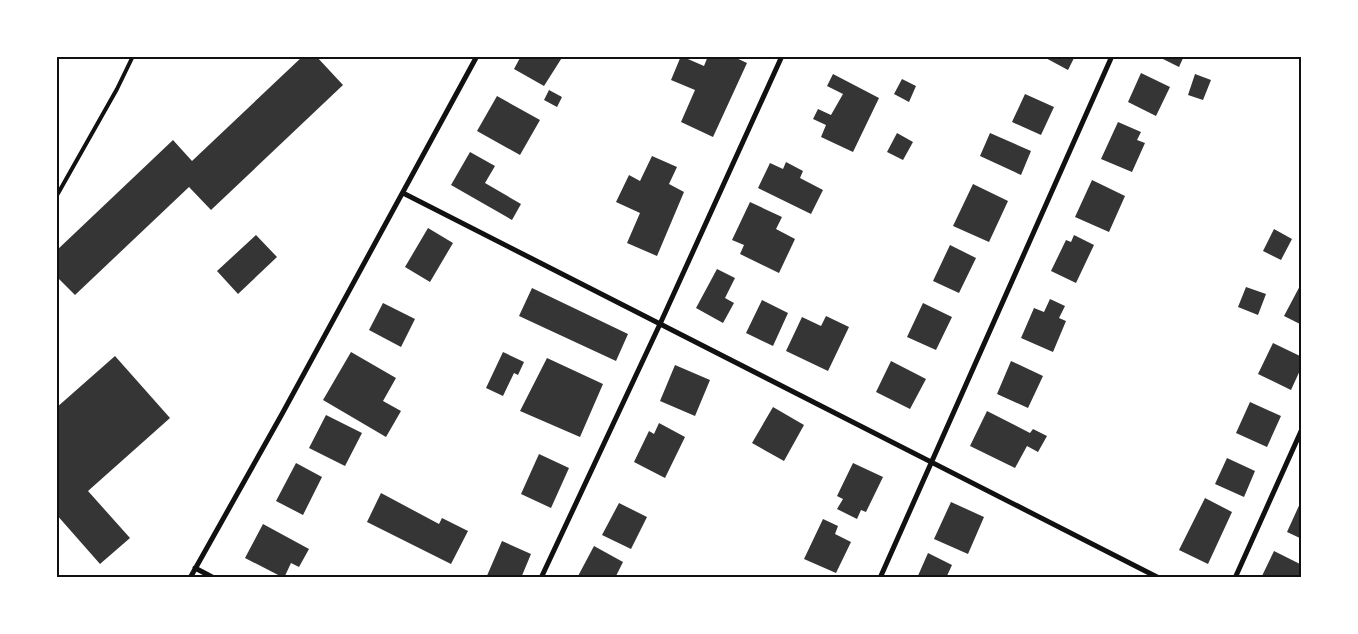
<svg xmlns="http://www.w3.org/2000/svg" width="1358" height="634" font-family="Manrope,sans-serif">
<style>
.building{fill:#353535}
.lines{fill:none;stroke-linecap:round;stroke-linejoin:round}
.service{stroke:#111;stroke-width:4}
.minor{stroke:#111;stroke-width:5}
.neatline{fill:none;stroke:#111;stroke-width:2}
</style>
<rect width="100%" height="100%" fill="#fff"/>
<path class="building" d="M 303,56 L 316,56 L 343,85 L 211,210 L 189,187 L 75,295 L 56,276 L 56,251 L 173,140 L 192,161 Z
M 521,56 L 563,56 L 544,86 L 514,69 Z
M 681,56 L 704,66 L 708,56 L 732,56 L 747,63 L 713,137 L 681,122 L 695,90 L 671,80 Z
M 1042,56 L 1075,56 L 1068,70 Z
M 1157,56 L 1184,56 L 1179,67 Z
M 1141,73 L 1170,87 L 1156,116 L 1128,102 Z
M 833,74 L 879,98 L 853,152 L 821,137 L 826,125 L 813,119 L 818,109 L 831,115 L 843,94 L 827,86 Z
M 1195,74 L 1211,80 L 1203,100 L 1188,95 Z
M 902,79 L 916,86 L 909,102 L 894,94 Z
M 549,90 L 562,97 L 557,107 L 544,100 Z
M 1025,94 L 1054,107 L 1041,135 L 1012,122 Z
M 497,96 L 540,120 L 520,155 L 477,131 Z
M 1118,122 L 1141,132 L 1137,140 L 1145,143 L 1132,172 L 1101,159 Z
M 897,133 L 913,142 L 903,160 L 887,152 Z
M 990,133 L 1031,151 L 1021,175 L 980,156 Z
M 470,152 L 495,166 L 485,183 L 521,204 L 512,220 L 451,185 Z
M 652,156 L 677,167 L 669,184 L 684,192 L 657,256 L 627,243 L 640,213 L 616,202 L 629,175 L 640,181 Z
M 786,162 L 803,171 L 800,178 L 823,190 L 811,214 L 758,188 L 770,163 L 783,169 Z
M 1092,180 L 1125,196 L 1109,232 L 1075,217 Z
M 973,184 L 1008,201 L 989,242 L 953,226 Z
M 750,202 L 782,217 L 776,229 L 795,239 L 779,273 L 740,254 L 744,245 L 732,240 Z
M 428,228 L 453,243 L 430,282 L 405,267 Z
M 1274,229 L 1292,239 L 1281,260 L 1263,251 Z
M 256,235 L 277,257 L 238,294 L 217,271 Z
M 1074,235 L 1094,245 L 1076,283 L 1051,271 L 1066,240 L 1071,242 Z
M 950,245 L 976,258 L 959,293 L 933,281 Z
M 717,269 L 735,278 L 725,298 L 734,303 L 723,323 L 696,308 Z
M 1302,282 L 1302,325 L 1284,316 Z
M 1246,287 L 1266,294 L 1258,315 L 1238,307 Z
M 532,288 L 628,334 L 616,361 L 519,316 Z
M 1050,299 L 1065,306 L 1059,318 L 1066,321 L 1053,352 L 1021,338 L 1034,308 L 1044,312 Z
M 762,300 L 788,313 L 773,346 L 746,333 Z
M 383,303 L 415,319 L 401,347 L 369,330 Z
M 923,303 L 952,317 L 936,350 L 907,337 Z
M 826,316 L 849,327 L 828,371 L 786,351 L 802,317 L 821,326 Z
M 1273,343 L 1302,357 L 1302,366 L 1291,390 L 1258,374 Z
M 351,352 L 396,378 L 383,401 L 401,411 L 386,437 L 323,400 Z
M 503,352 L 524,362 L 518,375 L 514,373 L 503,396 L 486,388 Z
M 115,356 L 170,418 L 88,491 L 130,538 L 100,564 L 56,514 L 56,408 Z
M 547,358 L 603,384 L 580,437 L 520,411 Z
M 891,361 L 926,379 L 910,409 L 876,392 Z
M 1011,361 L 1043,376 L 1028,408 L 997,394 Z
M 675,365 L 710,380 L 695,416 L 660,401 Z
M 1250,402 L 1281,416 L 1267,447 L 1236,433 Z
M 773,407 L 804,425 L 784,461 L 752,443 Z
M 987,411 L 1030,433 L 1033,429 L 1047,436 L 1038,452 L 1027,446 L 1015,468 L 970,446 Z
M 326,415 L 362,433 L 345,466 L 309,448 Z
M 659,423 L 685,437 L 665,478 L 634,462 L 649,431 L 654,434 Z
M 539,454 L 569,468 L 551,508 L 521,494 Z
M 1227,458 L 1255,471 L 1244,497 L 1215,484 Z
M 296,463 L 322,477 L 303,515 L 276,501 Z
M 853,463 L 883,477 L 866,512 L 861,510 L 857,519 L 837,509 L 843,499 L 837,496 Z
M 381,493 L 439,524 L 442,518 L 468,531 L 451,564 L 367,522 Z
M 1205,498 L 1232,512 L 1208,564 L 1179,550 Z
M 1302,499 L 1302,539 L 1287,532 Z
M 951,502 L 984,517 L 968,554 L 934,539 Z
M 619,503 L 647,517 L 631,549 L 602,535 Z
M 823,519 L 838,526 L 835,534 L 851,542 L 836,573 L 804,559 Z
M 263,524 L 309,549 L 299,567 L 291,563 L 284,578 L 245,558 Z
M 502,541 L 531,554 L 521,578 L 486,578 Z
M 594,546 L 623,562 L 615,578 L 577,578 Z
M 1274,551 L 1302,565 L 1302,578 L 1261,578 Z
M 928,553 L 952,565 L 946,578 L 917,578 Z"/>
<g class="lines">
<path class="service" d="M 56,197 L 117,89 L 133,56"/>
<path class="minor" d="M 403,193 L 1159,578
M 195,568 L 214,578
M 190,578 L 282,414 L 477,56
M 541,578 L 660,324 L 782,56
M 880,578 L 1112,56
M 1235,578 L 1302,429"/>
</g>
<rect width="1358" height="634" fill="none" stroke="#ffffff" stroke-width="115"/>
<rect x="58" y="58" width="1242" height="518" class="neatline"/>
</svg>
